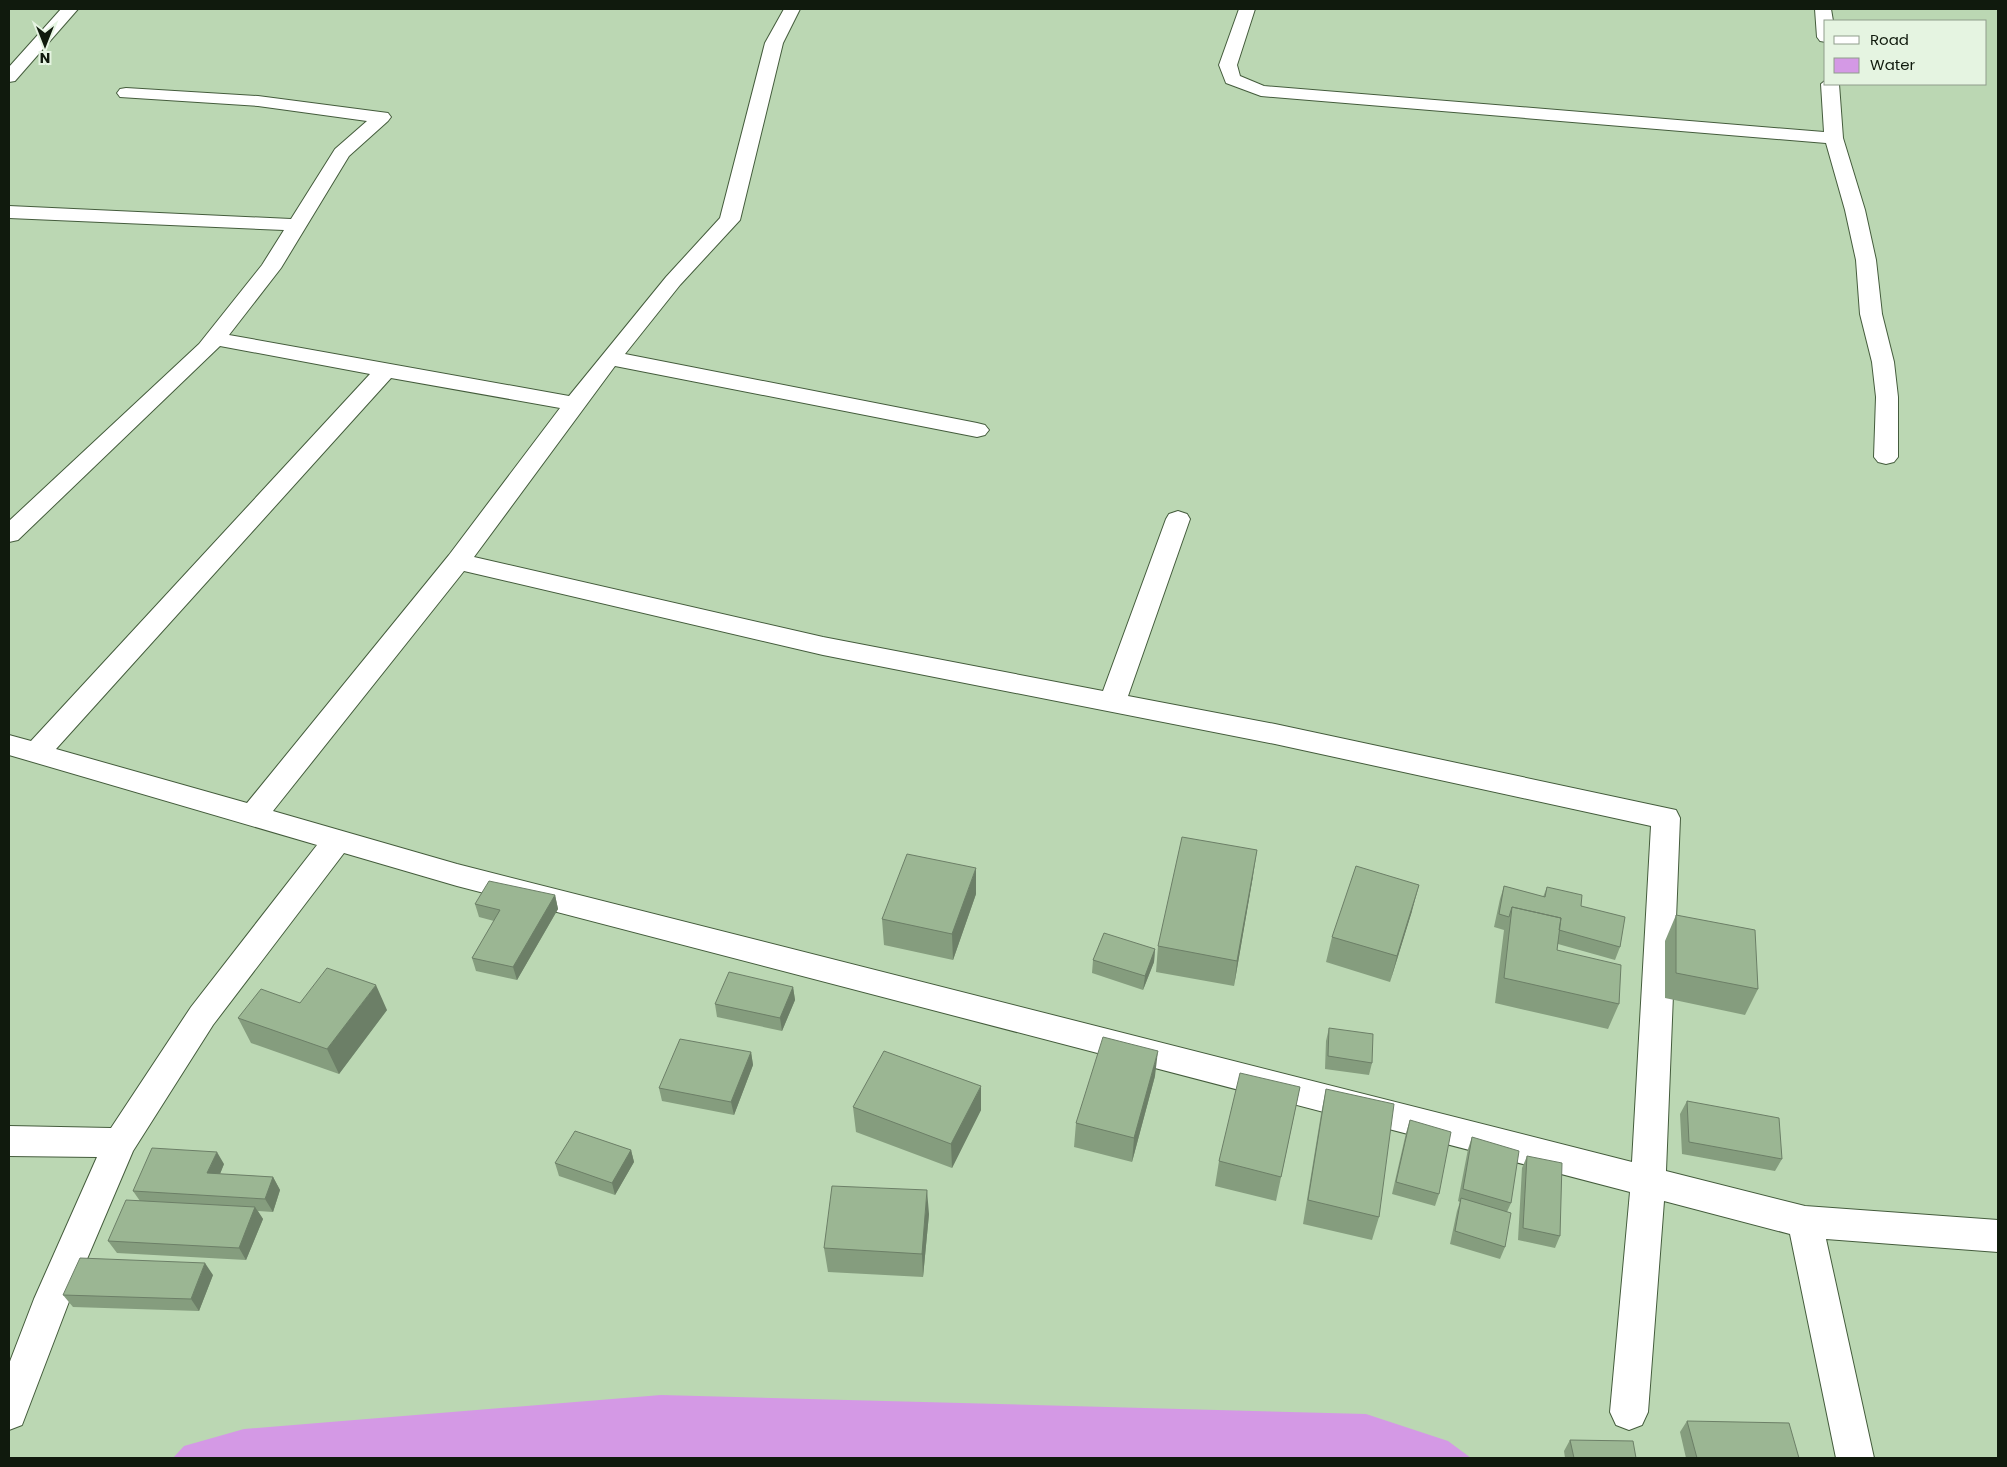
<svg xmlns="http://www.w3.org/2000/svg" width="2007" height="1467" font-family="Poppins,sans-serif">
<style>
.water{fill:#d499e5}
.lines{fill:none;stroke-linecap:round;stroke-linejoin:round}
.service-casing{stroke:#445c3c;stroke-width:2}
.minor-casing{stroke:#445c3c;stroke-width:2}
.service{fill:#fff;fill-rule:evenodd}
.minor{fill:#fff;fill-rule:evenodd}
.wall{fill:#859d7e}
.shaded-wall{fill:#6c7f67}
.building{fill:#9bb693;stroke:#6c7f67}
</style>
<rect width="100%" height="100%" fill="#bbd7b3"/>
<path class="water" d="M 661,1395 L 1366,1414 L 1448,1441 L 1471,1458 L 173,1458 L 184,1446 L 244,1429 Z"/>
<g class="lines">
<defs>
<path id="service" d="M 1239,9 L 1255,9 L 1237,65 L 1240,76 L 1264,86 L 1824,132 L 1821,84 L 1826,80 L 1826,84 L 1839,84 L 1843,138 L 1865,210 L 1876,260 L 1882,314 L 1894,362 L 1898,397 L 1898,457 L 1894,462 L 1886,464 L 1878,462 L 1874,457 L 1876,397 L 1872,362 L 1860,314 L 1856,260 L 1845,210 L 1826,143 L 1261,96 L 1226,83 L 1219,65 Z
M 1815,9 L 1831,9 L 1833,21 L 1826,21 L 1826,42 L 1820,41 L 1817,37 Z"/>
<path id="minor" d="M 61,9 L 78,9 L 15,81 L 9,82 L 9,67 Z
M 784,9 L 800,9 L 783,43 L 740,220 L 680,285 L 625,354 L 977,423 L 985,425 L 989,430 L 985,435 L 977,437 L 615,366 L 474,557 L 823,637 L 1103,691 L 1166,519 L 1169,514 L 1178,511 L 1187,514 L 1190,519 L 1128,696 L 1275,724 L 1676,810 L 1680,818 L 1666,1171 L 1805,1206 L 1998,1220 L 1998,1252 L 1826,1239 L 1874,1458 L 1836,1458 L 1790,1234 L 1664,1201 L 1648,1412 L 1642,1425 L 1629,1430 L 1616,1425 L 1610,1412 L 1630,1192 L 457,886 L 344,853 L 213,1025 L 133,1151 L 70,1299 L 22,1425 L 9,1430 L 9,1364 L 34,1299 L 97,1157 L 9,1156 L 9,1126 L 111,1128 L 191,1007 L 317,845 L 9,755 L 9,735 L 31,741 L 370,374 L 220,346 L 18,540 L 9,542 L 9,521 L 199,344 L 262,265 L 284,230 L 9,218 L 9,206 L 291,219 L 335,149 L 367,121 L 258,106 L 120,97 L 117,93 L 120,89 L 126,88 L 258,96 L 388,113 L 391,117 L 388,121 L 349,156 L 281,268 L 229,335 L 569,396 L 666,277 L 720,218 L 765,43 ZM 391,378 L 560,408 L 449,555 L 247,803 L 56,749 ZM 464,571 L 823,655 L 1275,744 L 1651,826 L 1632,1162 L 457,864 L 273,811 Z"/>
</defs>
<use href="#service" class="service-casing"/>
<use href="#minor" class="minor-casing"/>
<use href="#service" class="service"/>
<use href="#minor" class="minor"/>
</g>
<path class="wall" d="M 1253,876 L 1234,986 L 1156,972 L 1158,946 Z
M 1504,886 L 1543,897 L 1547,887 L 1581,906 L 1620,947 L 1615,960 L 1558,944 L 1557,950 L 1619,1004 L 1608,1029 L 1495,1003 L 1504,930 L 1494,927 L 1500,899 Z
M 976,894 L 953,960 L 884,945 L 882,919 Z
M 555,895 L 558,909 L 517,980 L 476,971 L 472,958 L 494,921 L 479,917 L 475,904 Z
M 1412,911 L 1390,982 L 1326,962 L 1332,937 Z
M 1676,915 L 1758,989 L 1745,1015 L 1665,998 L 1665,941 Z
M 1155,949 L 1154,962 L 1143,990 L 1092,973 L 1093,960 Z
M 793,987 L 795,1000 L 782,1031 L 717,1017 L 715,1004 Z
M 300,1003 L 387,1010 L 339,1074 L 251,1043 L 238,1018 Z
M 1329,1028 L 1372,1063 L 1369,1075 L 1325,1069 L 1326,1041 Z
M 751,1052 L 753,1065 L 734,1115 L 662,1101 L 659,1088 Z
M 1155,1076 L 1132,1162 L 1074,1147 L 1076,1123 Z
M 1300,1087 L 1276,1201 L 1215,1186 L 1219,1161 Z
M 1326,1089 L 1379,1217 L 1372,1240 L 1303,1224 L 1321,1114 Z
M 1687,1101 L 1782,1159 L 1775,1171 L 1682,1154 L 1680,1114 Z
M 853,1107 L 981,1110 L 952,1168 L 856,1132 Z
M 1410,1120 L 1439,1194 L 1435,1206 L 1392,1194 L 1406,1133 Z
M 1472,1137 L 1511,1203 L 1507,1212 L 1505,1247 L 1500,1259 L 1450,1244 L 1457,1211 L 1460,1202 L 1458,1201 L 1468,1149 Z
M 631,1150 L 634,1162 L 615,1195 L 559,1176 L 555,1163 Z
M 1527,1156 L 1560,1236 L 1555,1248 L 1518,1240 L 1522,1168 Z
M 224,1164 L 220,1174 L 273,1177 L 280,1190 L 273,1212 L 258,1211 L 263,1219 L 246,1260 L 117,1253 L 108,1241 L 140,1201 L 133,1191 Z
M 929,1214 L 923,1277 L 828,1272 L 824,1248 Z
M 213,1275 L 199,1311 L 73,1307 L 63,1295 Z
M 1687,1421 L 1799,1458 L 1686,1458 L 1680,1432 Z
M 1570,1440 L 1636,1458 L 1565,1458 L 1564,1451 Z"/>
<path class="shaded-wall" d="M 1257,850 L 1253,876 L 1234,986 L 1237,961 Z
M 976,868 L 976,894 L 953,960 L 952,934 Z
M 1419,885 L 1412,911 L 1390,982 L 1397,956 Z
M 555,895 L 558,909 L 517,980 L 513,967 Z
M 1155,949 L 1154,962 L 1143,990 L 1145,976 Z
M 376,985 L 387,1010 L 339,1074 L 327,1049 Z
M 793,987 L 795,1000 L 782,1031 L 780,1018 Z
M 1158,1051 L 1155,1076 L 1132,1162 L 1134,1138 Z
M 751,1052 L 753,1065 L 734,1115 L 731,1102 Z
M 981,1086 L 981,1110 L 952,1168 L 951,1144 Z
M 631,1150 L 634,1162 L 615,1195 L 612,1183 Z
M 217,1152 L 224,1164 L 215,1186 L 207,1173 Z
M 273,1177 L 280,1190 L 273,1212 L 265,1199 Z
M 927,1190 L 929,1214 L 923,1277 L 922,1254 Z
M 255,1207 L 263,1219 L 246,1260 L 239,1248 Z
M 205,1263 L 213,1275 L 199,1311 L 191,1299 Z"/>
<path class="building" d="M 1182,837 L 1257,850 L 1237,961 L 1158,946 Z
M 907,854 L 976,868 L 952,934 L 882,919 Z
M 1356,866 L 1419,885 L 1397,956 L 1332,937 Z
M 489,881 L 555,895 L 513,967 L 472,958 L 500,910 L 475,904 Z
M 1504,886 L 1545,897 L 1547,887 L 1582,895 L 1581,906 L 1625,917 L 1620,947 L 1559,930 L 1561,918 L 1512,907 L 1509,917 L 1499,914 Z
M 1512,907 L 1561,918 L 1557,950 L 1621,965 L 1619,1004 L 1504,978 Z
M 1676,915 L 1755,930 L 1758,989 L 1676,973 Z
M 1104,933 L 1155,949 L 1145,976 L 1093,960 Z
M 327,968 L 376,985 L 327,1049 L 238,1018 L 261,989 L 300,1003 Z
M 729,972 L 793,987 L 780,1018 L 715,1004 Z
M 1329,1028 L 1373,1034 L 1372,1063 L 1328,1056 Z
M 1103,1037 L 1158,1051 L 1134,1138 L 1076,1123 Z
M 680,1039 L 751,1052 L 731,1102 L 659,1088 Z
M 884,1051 L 981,1086 L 951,1144 L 853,1107 Z
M 1240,1073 L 1300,1087 L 1281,1177 L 1219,1161 Z
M 1326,1089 L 1394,1104 L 1379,1217 L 1308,1200 Z
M 1687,1101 L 1779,1118 L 1782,1159 L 1689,1142 Z
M 1410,1120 L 1451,1132 L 1439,1194 L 1396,1182 Z
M 575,1131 L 631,1150 L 612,1183 L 555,1163 Z
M 1472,1137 L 1519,1151 L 1511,1203 L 1463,1189 Z
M 152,1148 L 217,1152 L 207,1173 L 273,1177 L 265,1199 L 133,1191 Z
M 1527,1156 L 1562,1163 L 1560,1236 L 1523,1228 Z
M 832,1186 L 927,1190 L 922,1254 L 824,1248 Z
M 1461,1198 L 1511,1213 L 1505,1247 L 1455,1231 Z
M 126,1200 L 255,1207 L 239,1248 L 108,1241 Z
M 80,1258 L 205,1263 L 191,1299 L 63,1295 Z
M 1687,1421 L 1789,1423 L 1799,1458 L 1697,1458 Z
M 1570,1440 L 1633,1441 L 1636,1458 L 1574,1458 Z"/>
<rect width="2007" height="1467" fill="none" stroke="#101a0d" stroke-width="20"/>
<rect x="1824" y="20" width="162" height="65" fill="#e5f4e1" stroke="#909d8c"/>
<rect x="1834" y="36" width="25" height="8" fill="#ffffff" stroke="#909d8c"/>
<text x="1870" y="45" font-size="15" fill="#101a0d">Road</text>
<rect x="1834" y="58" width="25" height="15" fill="#d499e5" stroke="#909d8c"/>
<text x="1870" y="70" font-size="15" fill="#101a0d">Water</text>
<g transform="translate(45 45) rotate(180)" stroke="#e5f4e1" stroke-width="4" paint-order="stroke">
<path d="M0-4L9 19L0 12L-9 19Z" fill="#101a0d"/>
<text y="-8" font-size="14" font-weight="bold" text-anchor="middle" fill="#101a0d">N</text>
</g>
</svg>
